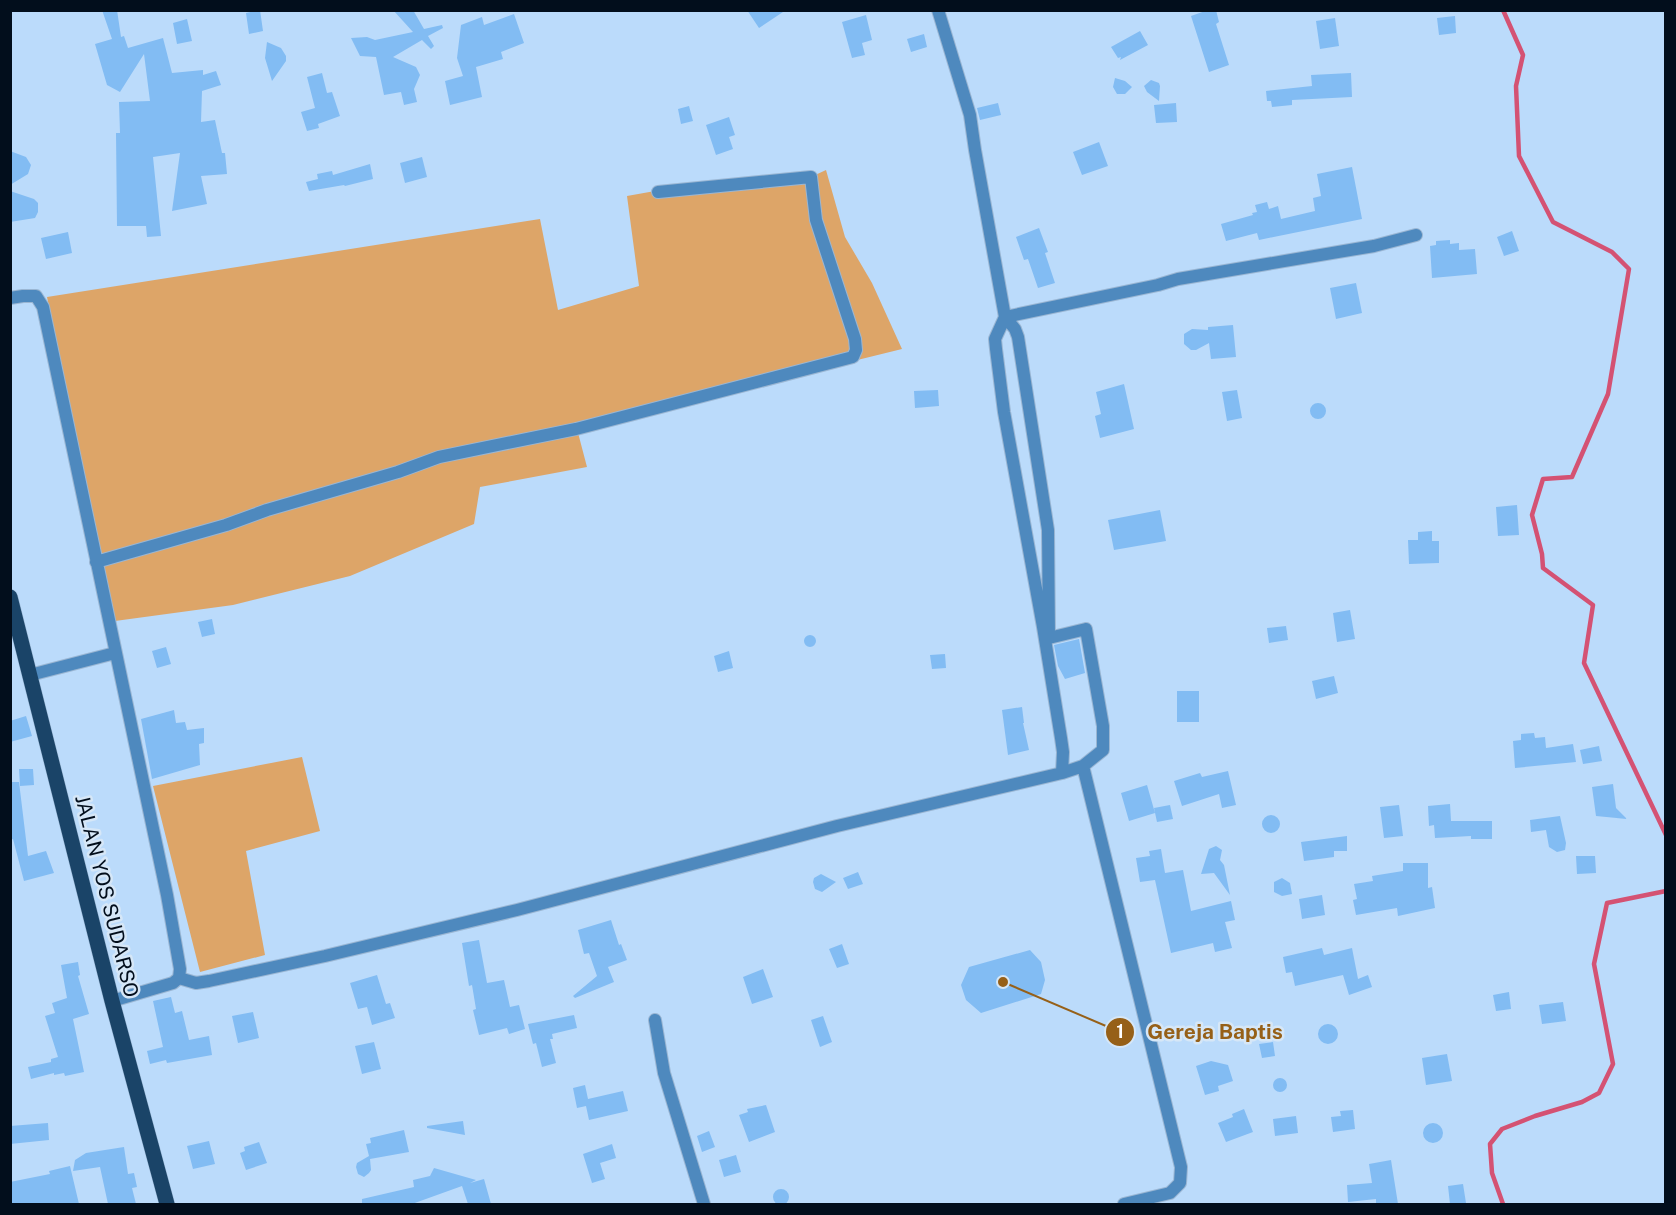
<svg xmlns="http://www.w3.org/2000/svg" width="1676" height="1215" font-family="'Public Sans',sans-serif">
<style>
.green{fill:#dda568}
.lines{fill:none;stroke-linecap:round;stroke-linejoin:round}
.stream{stroke:#d45273;stroke-width:4.5}
.building{fill:#82bcf3}
.minor-casing{stroke:#9ab6d3;stroke-width:14}
.primary-casing{stroke:#9ab6d3;stroke-width:16}
.minor{stroke:#4e89be;stroke-width:12}
.primary{stroke:#1a4468;stroke-width:15}
.labels{text-anchor:middle;dominant-baseline:central;stroke-width:5;stroke-linejoin:round;paint-order:stroke}
.street-label{font-size:20px;fill:#020e1c;stroke:#d6e7f7}
.leader{fill:none;stroke:#966018;stroke-width:2}
.callout-dot{fill:#966018;stroke:#d6e7f7;stroke-width:2}
.mark-label{font-size:18px;text-anchor:middle;font-weight:bold;fill:#fff}
.callout-label{font-size:21px;text-anchor:middle;font-weight:bold;fill:#966018;stroke:#d6e7f7;stroke-width:5;stroke-linejoin:round;paint-order:stroke}
</style>
<rect width="100%" height="100%" fill="#bbdbfb"/>
<path class="green" d="M 826,170 L 845,237 L 872,283 L 902,349 L 577,429 L 587,467 L 480,487 L 474,524 L 350,576 L 233,605 L 115,621 L 47,297 L 540,219 L 558,310 L 639,286 L 627,196 L 655,191 L 811,177 Z
M 302,757 L 320,831 L 246,851 L 265,955 L 200,972 L 153,786 Z"/>
<g class="lines">
<path class="stream" d="M 1503,10 L 1523,55 L 1516,86 L 1519,156 L 1553,222 L 1612,252 L 1629,269 L 1608,394 L 1572,477 L 1543,479 L 1532,515 L 1542,554 L 1543,568 L 1593,605 L 1584,663 L 1666,835
M 1503,1204 L 1492,1173 L 1490,1144 L 1502,1129 L 1535,1116 L 1582,1102 L 1599,1093 L 1613,1064 L 1594,964 L 1607,903 L 1666,891"/>
</g>
<path class="building" d="M 102,10 L 117,10 L 121,37 L 124,36 L 128,48 L 163,38 L 172,73 L 203,70 L 203,75 L 216,71 L 221,85 L 202,91 L 201,122 L 215,120 L 222,153 L 225,153 L 227,174 L 201,176 L 207,204 L 172,211 L 180,153 L 153,157 L 161,236 L 147,237 L 146,226 L 117,226 L 116,133 L 120,133 L 119,102 L 150,101 L 144,54 L 120,92 L 107,85 L 95,44 L 112,39 Z
M 260,10 L 263,31 L 249,34 L 246,13 Z
M 393,10 L 413,10 L 424,29 L 442,25 L 443,28 L 428,36 L 434,46 L 431,49 L 422,40 L 393,57 L 416,67 L 420,75 L 414,89 L 417,102 L 404,105 L 401,92 L 384,95 L 376,57 L 360,56 L 351,38 L 367,37 L 375,40 L 413,32 Z
M 747,10 L 786,10 L 759,28 Z
M 1208,10 L 1216,10 L 1219,22 L 1216,24 L 1229,65 L 1209,72 L 1191,16 Z
M 514,14 L 524,43 L 501,52 L 503,59 L 476,67 L 482,97 L 450,105 L 445,81 L 463,76 L 457,58 L 461,25 L 482,17 L 484,25 Z
M 866,15 L 872,40 L 862,43 L 865,55 L 852,58 L 842,22 Z
M 1455,16 L 1456,33 L 1439,35 L 1437,18 Z
M 1335,18 L 1339,46 L 1320,49 L 1316,21 Z
M 187,19 L 192,41 L 177,44 L 173,23 Z
M 1140,31 L 1148,45 L 1120,60 L 1121,57 L 1118,58 L 1111,47 Z
M 924,34 L 927,47 L 911,52 L 907,39 Z
M 267,42 L 281,48 L 286,56 L 286,61 L 272,81 L 265,58 Z
M 322,73 L 327,93 L 332,92 L 340,116 L 318,124 L 319,128 L 307,131 L 301,112 L 315,108 L 307,77 Z
M 1351,73 L 1352,97 L 1292,100 L 1292,105 L 1272,107 L 1271,101 L 1267,101 L 1266,91 L 1312,86 L 1311,75 Z
M 1115,78 L 1125,81 L 1132,87 L 1125,94 L 1117,94 L 1113,87 Z
M 1151,80 L 1159,83 L 1160,86 L 1159,101 L 1147,92 L 1144,86 Z
M 998,103 L 1001,115 L 980,120 L 977,108 Z
M 1176,103 L 1177,122 L 1156,123 L 1154,105 Z
M 689,106 L 693,121 L 681,124 L 678,109 Z
M 729,117 L 735,135 L 729,137 L 733,149 L 716,155 L 706,125 Z
M 1099,142 L 1108,166 L 1082,175 L 1073,152 Z
M 10,151 L 26,157 L 31,165 L 28,174 L 10,185 Z
M 422,157 L 427,177 L 405,183 L 400,163 Z
M 370,164 L 373,179 L 345,186 L 344,185 L 309,191 L 306,182 L 318,179 L 317,174 L 332,171 L 333,175 Z
M 1352,167 L 1362,219 L 1259,240 L 1257,233 L 1226,241 L 1221,224 L 1253,215 L 1252,213 L 1257,212 L 1255,205 L 1267,202 L 1269,209 L 1278,206 L 1281,219 L 1315,211 L 1313,198 L 1321,196 L 1317,174 Z
M 10,191 L 34,199 L 38,203 L 38,212 L 35,218 L 10,222 Z
M 1039,228 L 1048,252 L 1045,253 L 1055,283 L 1038,288 L 1028,259 L 1024,260 L 1016,237 Z
M 1512,231 L 1519,251 L 1504,256 L 1497,237 Z
M 68,232 L 72,253 L 46,259 L 41,238 Z
M 1450,240 L 1450,244 L 1459,243 L 1459,250 L 1475,249 L 1477,274 L 1432,278 L 1430,246 L 1436,245 L 1436,241 Z
M 1356,283 L 1362,313 L 1336,319 L 1330,288 Z
M 1233,325 L 1236,357 L 1211,359 L 1209,343 L 1196,350 L 1191,350 L 1184,344 L 1184,334 L 1192,329 L 1208,330 L 1208,327 Z
M 1124,384 L 1134,429 L 1100,438 L 1095,416 L 1101,414 L 1096,392 Z
M 938,390 L 939,406 L 915,408 L 914,391 Z
M 1237,390 L 1242,418 L 1227,421 L 1222,392 Z
M1310 411a8 8 0 1 1 16 0a8 8 0 1 1-16 0Z
M 1517,505 L 1519,535 L 1498,536 L 1496,507 Z
M 1160,510 L 1166,541 L 1114,550 L 1108,520 Z
M 1432,531 L 1432,541 L 1439,541 L 1439,563 L 1409,564 L 1408,540 L 1418,540 L 1418,532 Z
M 1350,610 L 1355,639 L 1337,642 L 1333,613 Z
M 212,619 L 215,634 L 202,637 L 198,622 Z
M 1286,626 L 1288,640 L 1269,643 L 1267,628 Z
M804 641a6 6 0 1 1 12 0a6 6 0 1 1-12 0Z
M 1079,639 L 1085,673 L 1065,679 L 1058,666 L 1054,645 Z
M 166,647 L 171,664 L 157,668 L 152,651 Z
M 729,651 L 733,668 L 718,672 L 714,656 Z
M 945,654 L 946,668 L 932,669 L 930,655 Z
M 1334,676 L 1338,693 L 1316,699 L 1312,681 Z
M 1177,691 L 1199,691 L 1199,722 L 1177,722 Z
M 1022,707 L 1024,723 L 1023,723 L 1029,750 L 1008,755 L 1002,710 Z
M 174,710 L 176,723 L 185,722 L 187,730 L 204,728 L 204,743 L 199,744 L 200,765 L 152,779 L 141,719 Z
M 26,716 L 32,736 L 10,742 L 10,721 Z
M 1534,733 L 1535,738 L 1545,737 L 1546,748 L 1573,744 L 1576,762 L 1515,768 L 1513,741 L 1521,740 L 1521,734 Z
M 1599,746 L 1602,761 L 1583,764 L 1580,750 Z
M 19,769 L 33,769 L 34,785 L 20,786 Z
M 1228,771 L 1236,805 L 1222,808 L 1219,794 L 1182,806 L 1174,781 L 1200,773 L 1202,777 Z
M 10,782 L 19,782 L 28,856 L 46,851 L 54,873 L 24,881 L 13,839 L 10,840 Z
M 1613,784 L 1616,808 L 1627,819 L 1596,816 L 1592,787 Z
M 1147,785 L 1155,813 L 1129,821 L 1121,793 Z
M 1450,804 L 1451,821 L 1492,821 L 1492,839 L 1471,839 L 1471,836 L 1435,838 L 1434,825 L 1429,826 L 1428,806 Z
M 1170,805 L 1173,819 L 1157,822 L 1154,808 Z
M 1399,805 L 1403,836 L 1384,838 L 1380,807 Z
M1262 824a9 9 0 1 1 18 0a9 9 0 1 1-18 0Z
M 1560,816 L 1566,843 L 1565,850 L 1557,852 L 1549,847 L 1546,830 L 1531,832 L 1530,820 Z
M 1347,836 L 1347,851 L 1334,851 L 1334,857 L 1304,861 L 1301,842 Z
M 1216,846 L 1222,850 L 1220,860 L 1224,865 L 1230,895 L 1214,873 L 1201,874 L 1209,849 Z
M 1161,849 L 1165,873 L 1183,870 L 1191,911 L 1231,901 L 1235,920 L 1225,922 L 1232,948 L 1215,952 L 1213,943 L 1171,953 L 1155,880 L 1140,882 L 1136,858 L 1150,856 L 1149,851 Z
M 1576,856 L 1595,856 L 1596,873 L 1577,874 Z
M 1403,863 L 1428,863 L 1428,888 L 1432,887 L 1435,908 L 1398,916 L 1397,908 L 1356,915 L 1353,900 L 1357,899 L 1354,884 L 1373,881 L 1372,876 L 1403,871 Z
M 858,872 L 863,884 L 848,889 L 843,878 Z
M 821,874 L 836,882 L 822,892 L 815,889 L 813,882 L 814,878 Z
M 1282,878 L 1290,883 L 1292,894 L 1282,896 L 1274,892 L 1274,882 Z
M 1322,895 L 1325,915 L 1302,919 L 1299,899 Z
M 611,920 L 619,945 L 621,944 L 627,960 L 608,967 L 614,982 L 575,998 L 573,996 L 597,976 L 589,953 L 584,954 L 578,930 Z
M 479,940 L 487,983 L 504,980 L 510,1007 L 519,1005 L 525,1029 L 509,1034 L 507,1028 L 479,1035 L 473,1010 L 476,1009 L 472,985 L 469,986 L 462,943 Z
M 842,944 L 849,964 L 837,968 L 829,949 Z
M 1322,948 L 1324,955 L 1352,948 L 1358,979 L 1368,975 L 1372,987 L 1349,995 L 1343,975 L 1295,986 L 1292,972 L 1286,973 L 1283,957 Z
M 1030,950 L 1041,962 L 1045,980 L 1041,994 L 981,1013 L 966,1000 L 961,985 L 969,967 Z
M 78,962 L 80,975 L 78,976 L 89,1014 L 73,1019 L 84,1072 L 65,1076 L 64,1073 L 54,1075 L 54,1073 L 31,1079 L 28,1067 L 51,1062 L 51,1059 L 58,1057 L 45,1016 L 55,1013 L 52,1003 L 67,998 L 61,965 Z
M 763,969 L 773,997 L 752,1004 L 743,977 Z
M 377,975 L 386,1004 L 390,1003 L 395,1018 L 372,1025 L 367,1007 L 358,1009 L 350,983 Z
M 1509,992 L 1511,1009 L 1496,1011 L 1493,995 Z
M 171,997 L 175,1013 L 182,1011 L 189,1040 L 209,1036 L 212,1055 L 167,1063 L 166,1060 L 150,1064 L 147,1051 L 163,1047 L 153,1001 Z
M 1563,1002 L 1566,1021 L 1542,1024 L 1539,1005 Z
M 253,1012 L 259,1038 L 238,1043 L 232,1016 Z
M 574,1015 L 577,1028 L 552,1034 L 553,1039 L 550,1039 L 556,1063 L 542,1067 L 536,1043 L 533,1044 L 528,1024 Z
M 823,1016 L 832,1042 L 820,1047 L 811,1020 Z
M1318 1034a10 10 0 1 1 20 0a10 10 0 1 1-20 0Z
M 374,1042 L 381,1069 L 362,1074 L 355,1046 Z
M 1273,1042 L 1275,1056 L 1262,1058 L 1259,1044 Z
M 1447,1054 L 1452,1081 L 1426,1085 L 1422,1058 Z
M 1211,1061 L 1228,1065 L 1233,1081 L 1218,1086 L 1219,1091 L 1205,1095 L 1196,1066 Z
M1273 1085a7 7 0 1 1 14 0a7 7 0 1 1-14 0Z
M 585,1085 L 588,1099 L 623,1091 L 628,1111 L 589,1120 L 586,1106 L 577,1108 L 573,1088 Z
M 766,1105 L 775,1132 L 749,1142 L 739,1115 L 748,1112 L 747,1109 Z
M 1244,1109 L 1253,1132 L 1226,1142 L 1218,1123 L 1233,1117 L 1232,1114 Z
M 1353,1110 L 1355,1129 L 1333,1132 L 1331,1117 L 1341,1116 L 1340,1111 Z
M 1296,1116 L 1298,1133 L 1275,1136 L 1273,1119 Z
M 463,1121 L 465,1135 L 427,1128 L 427,1126 Z
M1423 1133a10 10 0 1 1 20 0a10 10 0 1 1-20 0Z
M 48,1123 L 49,1140 L 10,1144 L 10,1126 Z
M 404,1130 L 409,1152 L 370,1159 L 371,1170 L 369,1173 L 364,1177 L 358,1174 L 356,1167 L 357,1163 L 369,1156 L 366,1144 L 371,1143 L 370,1138 Z
M 709,1131 L 715,1147 L 702,1152 L 697,1136 Z
M 209,1141 L 215,1164 L 193,1169 L 187,1146 Z
M 259,1142 L 267,1163 L 246,1170 L 240,1153 L 245,1151 L 244,1147 Z
M 612,1144 L 616,1158 L 600,1163 L 605,1179 L 592,1183 L 583,1154 Z
M 124,1147 L 128,1174 L 134,1173 L 137,1187 L 132,1188 L 136,1204 L 108,1204 L 100,1167 L 73,1171 L 75,1160 L 86,1153 Z
M 736,1155 L 741,1172 L 724,1177 L 719,1160 Z
M 1391,1160 L 1398,1204 L 1376,1204 L 1376,1199 L 1348,1202 L 1347,1185 L 1372,1183 L 1369,1164 Z
M 70,1166 L 79,1204 L 10,1204 L 10,1182 L 50,1174 L 49,1171 Z
M 434,1168 L 476,1180 L 470,1183 L 484,1179 L 491,1204 L 468,1204 L 462,1186 L 412,1204 L 362,1204 L 362,1199 L 414,1187 L 413,1180 L 430,1176 Z
M 1463,1184 L 1466,1203 L 1450,1204 L 1448,1186 Z
M773 1197a8 8 0 1 1 16 0a8 8 0 1 1-16 0Z"/>
<g class="lines">
<defs>
<path id="minor" d="M 938,10 L 970,115 L 975,150 L 1005,317 L 995,339 L 996,349 L 1004,412 L 1043,627 L 1061,738 L 1063,752 L 1062,773
M 10,298 L 23,296 L 36,296 L 43,307 L 167,895 L 180,969 L 179,978 L 173,983 L 112,1001
M 96,562 L 226,525 L 267,510 L 398,472 L 439,457 L 576,429 L 853,357 L 856,350 L 855,339 L 816,220 L 811,177 L 658,192
M 30,675 L 115,653
M 1083,766 L 1181,1167 L 1180,1183 L 1170,1193 L 1124,1204
M 179,978 L 196,983 L 209,981 L 325,956 L 517,910 L 837,826 L 1062,773 L 1083,766 L 1103,750 L 1103,726 L 1086,629 L 1049,638 L 1048,530 L 1018,337 L 1015,329 L 1005,317 L 1158,285 L 1178,279 L 1374,246 L 1416,235
M 655,1020 L 664,1073 L 704,1204"/>
<path id="primary" d="M 10,597 L 112,1001 L 167,1204"/>
</defs>
<use href="#minor" class="minor-casing"/>
<use href="#primary" class="primary-casing"/>
<use href="#minor" class="minor"/>
<use href="#primary" class="primary"/>
</g>
<g class="labels">
<g class="street-label">
<text transform="translate(107 896) rotate(76)">JALAN YOS SUDARSO</text>
</g>
</g>
<path class="leader" d="M1003 982L1120 1032"/>
<g class="callout-dot">
<circle cx="1003" cy="982" r="6"/>
<circle cx="1120" cy="1032" r="15"/>
</g>
<g class="mark-label">
<text x="1120" y="1038">1</text>
</g>
<g class="callout-label">
<text x="1215" y="1039">Gereja Baptis</text>
</g>
<rect width="1676" height="1215" fill="none" stroke="#020e1c" stroke-width="24"/>
</svg>
